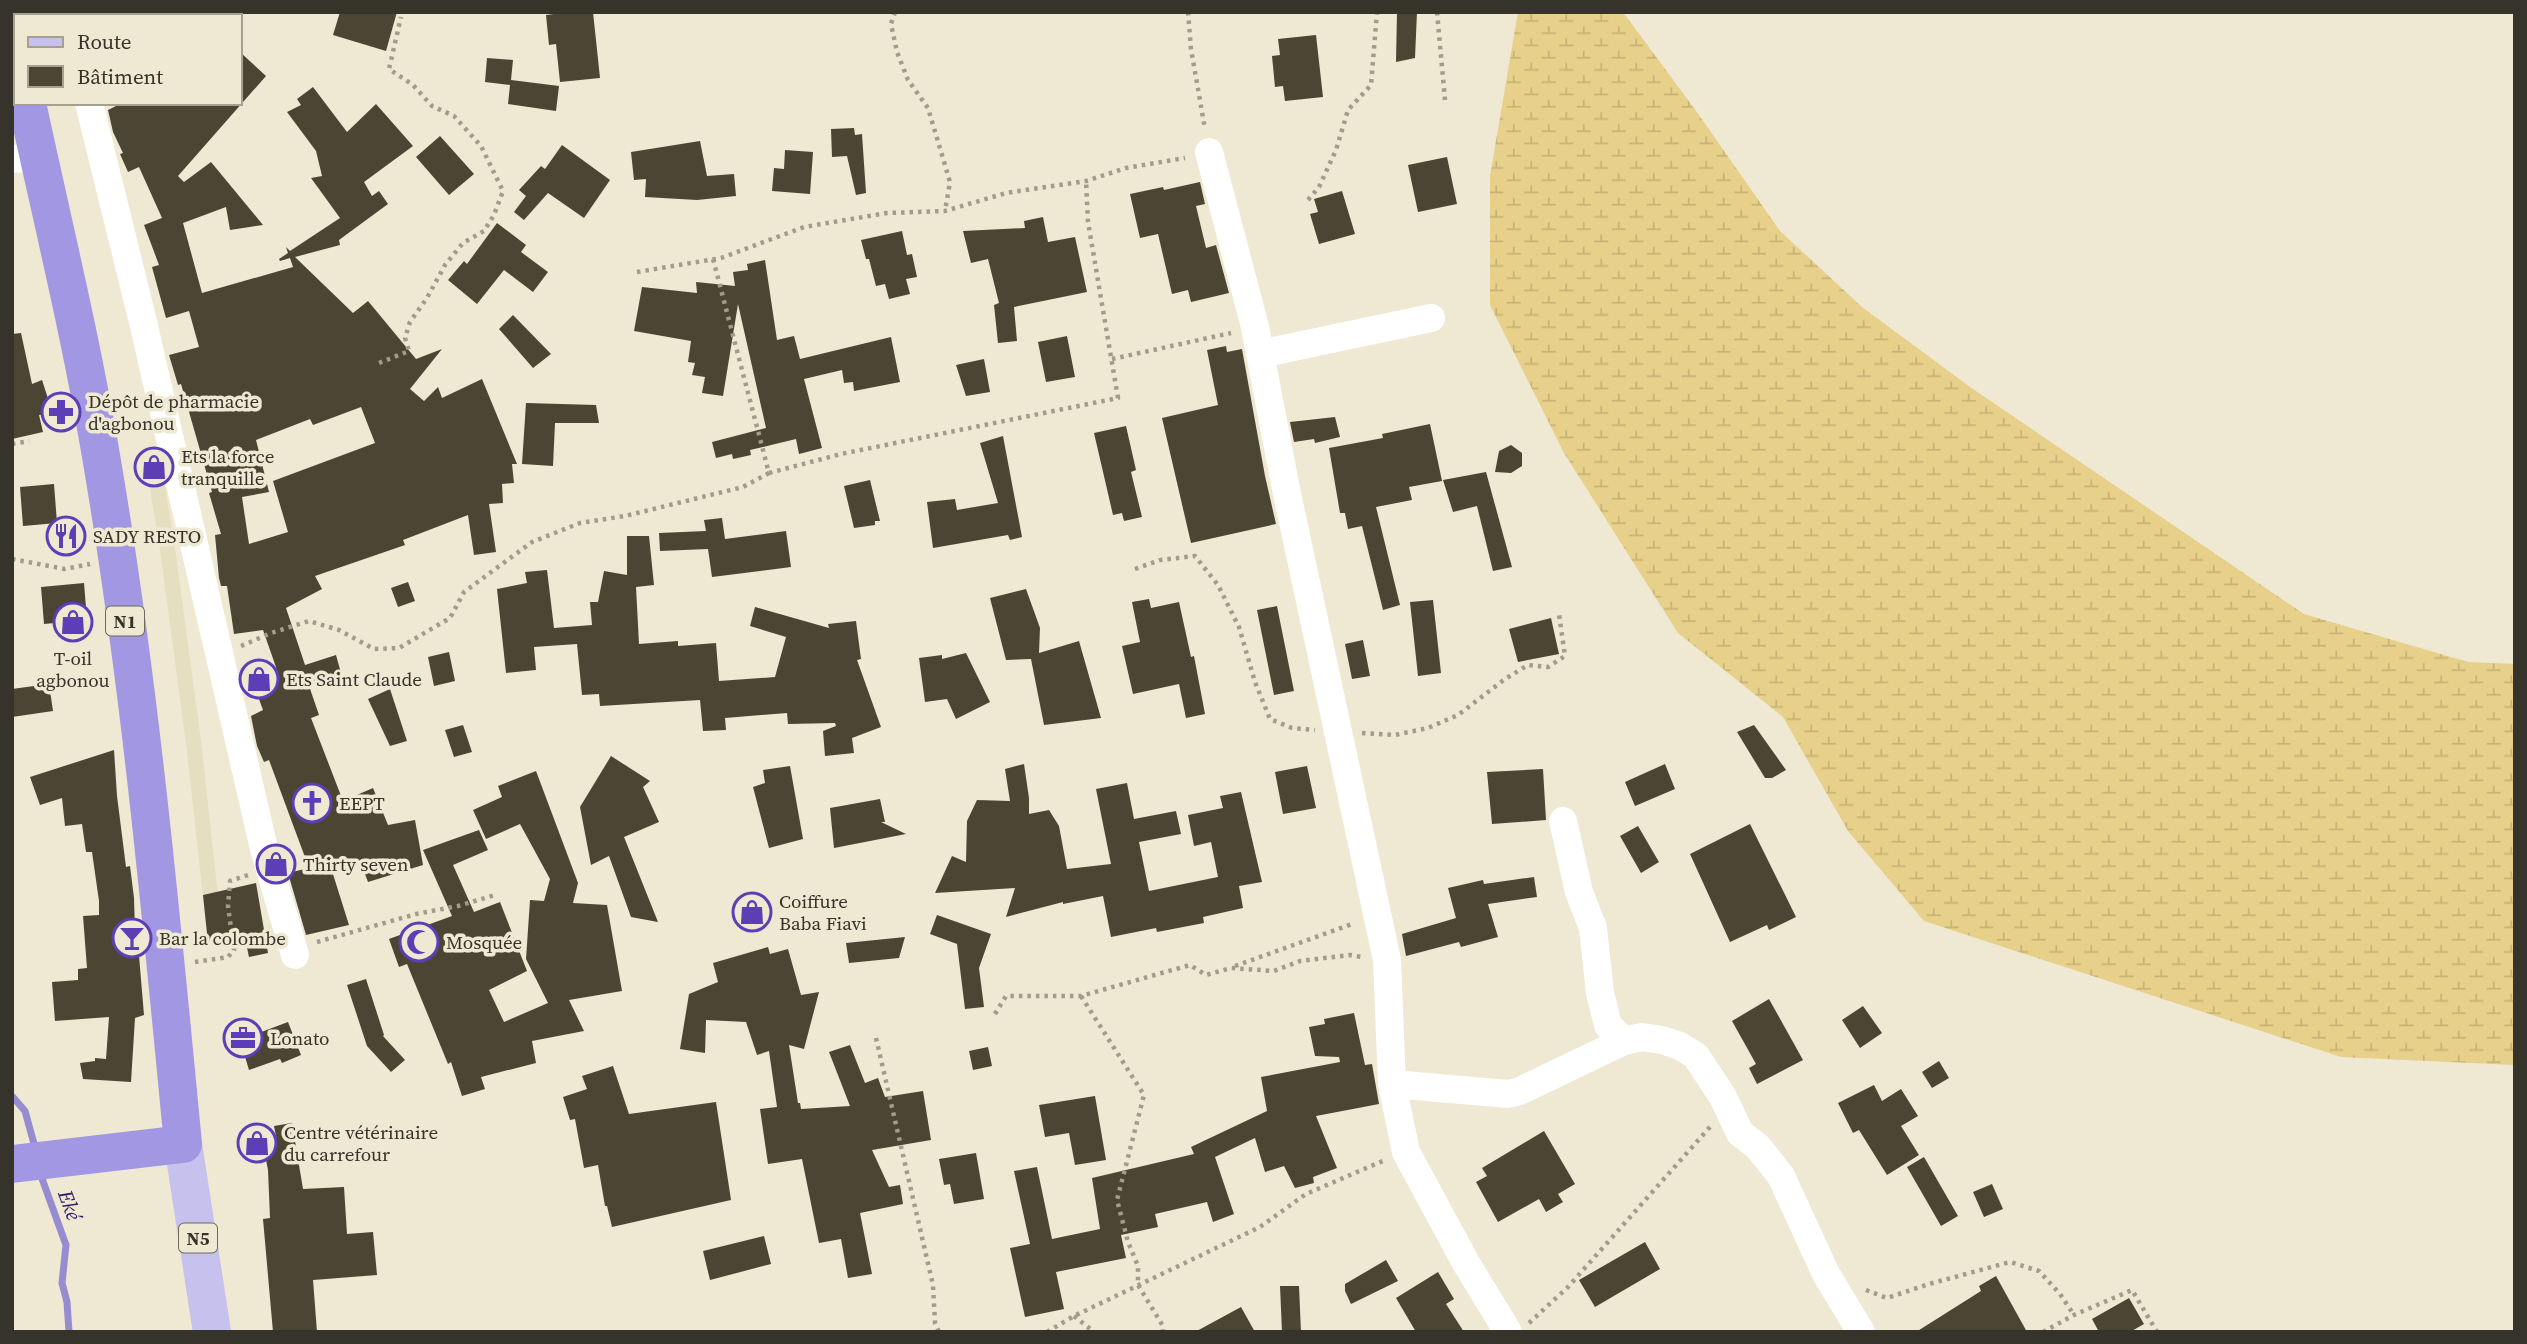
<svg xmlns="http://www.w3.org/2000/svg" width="2527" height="1344" font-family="'Source Serif 4',serif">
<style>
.built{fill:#e6dec0}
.wetland{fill:url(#wetland-marsh)}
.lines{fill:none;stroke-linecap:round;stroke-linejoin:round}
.stream{stroke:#968dd0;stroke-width:7}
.building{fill:#4b4533;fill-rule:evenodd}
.path{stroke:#a19c8b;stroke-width:4.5;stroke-dasharray:3.5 5;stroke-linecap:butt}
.street{stroke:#fff;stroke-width:28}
.primary{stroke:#c7c1ee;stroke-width:38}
.highway{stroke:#a297e2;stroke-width:38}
.labels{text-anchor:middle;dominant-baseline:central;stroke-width:7;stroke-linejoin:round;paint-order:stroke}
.shield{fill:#efe8d2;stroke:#6d695c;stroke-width:2}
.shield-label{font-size:18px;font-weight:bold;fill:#35332a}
.poi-label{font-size:19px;fill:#35332a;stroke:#efe8d2;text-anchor:start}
.water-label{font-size:21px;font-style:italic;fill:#321b6a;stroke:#efe8d2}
</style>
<defs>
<pattern id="wetland-marsh" width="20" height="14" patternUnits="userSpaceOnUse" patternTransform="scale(1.75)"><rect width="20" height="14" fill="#e7d089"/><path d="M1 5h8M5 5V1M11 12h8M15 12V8" fill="none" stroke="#c7b376"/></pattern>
</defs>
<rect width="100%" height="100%" fill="#efe8d2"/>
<path class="built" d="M 160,456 L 175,548 L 201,741 L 223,941 L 208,943 L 187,751 L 160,550 L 145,458 Z"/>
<path class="wetland" d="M 1518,12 L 1623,12 L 1699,115 L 1780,231 L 1862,307 L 1970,387 L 2304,614 L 2468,662 L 2515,664 L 2515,1065 L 2341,1057 L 1924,921 L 1848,831 L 1783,717 L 1678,633 L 1564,453 L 1490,305 L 1490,176 Z"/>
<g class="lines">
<path class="stream" d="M 12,1096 L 25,1111 L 36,1151
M 40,1173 L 66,1245 L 62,1283 L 67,1302 L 69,1332"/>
</g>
<path class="building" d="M 340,12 L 397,12 L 386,51 L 333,35 Z
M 569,12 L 593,12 L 600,78 L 560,82 L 556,44 L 549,45 L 546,15 Z
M 1397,12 L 1417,12 L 1415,58 L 1396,62 Z
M 1316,35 L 1323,97 L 1285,101 L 1283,86 L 1275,87 L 1272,56 L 1280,55 L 1278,39 Z
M 240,52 L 266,76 L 178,176 L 184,182 L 211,162 L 263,225 L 230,230 L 226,207 L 183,223 L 202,293 L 293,267 L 290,258 L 280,261 L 279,259 L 288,253 L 286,247 L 290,251 L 340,218 L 311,178 L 322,176 L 316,151 L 287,112 L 301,105 L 297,99 L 313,87 L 347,132 L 376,104 L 413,146 L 364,182 L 372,196 L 379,191 L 388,204 L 339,240 L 340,245 L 295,257 L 353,313 L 368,301 L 416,359 L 442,349 L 410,389 L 424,401 L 438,387 L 442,398 L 482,379 L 517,464 L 512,464 L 514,483 L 502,484 L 503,503 L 489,504 L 496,552 L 474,555 L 468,515 L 403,540 L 405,545 L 315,576 L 322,589 L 286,608 L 305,665 L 336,655 L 341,673 L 308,683 L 319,715 L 311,718 L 343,801 L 373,788 L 388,825 L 415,820 L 423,865 L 368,882 L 360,861 L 332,871 L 349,925 L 306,935 L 288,873 L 309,868 L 269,760 L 264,762 L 257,746 L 251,716 L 263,710 L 252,680 L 277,670 L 263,630 L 234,634 L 227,586 L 221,586 L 219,578 L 215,535 L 221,534 L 209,493 L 212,492 L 181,384 L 178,385 L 169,355 L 199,347 L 189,311 L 166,318 L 152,267 L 159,265 L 144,225 L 162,218 L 139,167 L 128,172 L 120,154 L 123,153 L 113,132 L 108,110 L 122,103 L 240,103 ZM 361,407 L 375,443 L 273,481 L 288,532 L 249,544 L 242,497 L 269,492 L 256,440 L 310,419 L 313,425 Z
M 487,58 L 513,60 L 511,80 L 559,86 L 556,111 L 508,104 L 510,85 L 485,82 Z
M 854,128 L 855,135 L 862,134 L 866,193 L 856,195 L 847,156 L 832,157 L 831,129 Z
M 440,136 L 474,174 L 449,195 L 416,157 Z
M 700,141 L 707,176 L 734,174 L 736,196 L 697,200 L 645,197 L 646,179 L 634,180 L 631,152 Z
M 562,145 L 610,180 L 584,218 L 548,193 L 524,220 L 514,212 L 526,196 L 519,190 L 541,166 L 545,169 Z
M 785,150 L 813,152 L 810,194 L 772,191 L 774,168 L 784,169 Z
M 1447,157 L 1457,204 L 1418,212 L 1408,165 Z
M 1200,182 L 1205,204 L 1196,206 L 1206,248 L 1216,245 L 1229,293 L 1191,302 L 1188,290 L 1172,294 L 1158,234 L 1140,238 L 1130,194 L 1163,187 L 1164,190 Z
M 1342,191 L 1355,234 L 1319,244 L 1310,214 L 1318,212 L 1314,199 Z
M 1043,217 L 1048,242 L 1075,237 L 1087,292 L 1014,307 L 1017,341 L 998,343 L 994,305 L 999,303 L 988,259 L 971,263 L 963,231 L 1025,228 L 1024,221 Z
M 497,223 L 526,245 L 521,252 L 548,272 L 533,292 L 504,270 L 477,304 L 448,280 L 464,261 L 467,264 Z
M 902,231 L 907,255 L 912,254 L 917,277 L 906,279 L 910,294 L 889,299 L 885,284 L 876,286 L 869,259 L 866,259 L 861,240 Z
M 765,260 L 777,340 L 794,336 L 800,359 L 891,337 L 900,382 L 854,391 L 853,382 L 844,383 L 842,370 L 804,379 L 822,448 L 799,454 L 796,439 L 750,450 L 751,455 L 733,459 L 732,454 L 716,458 L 712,442 L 766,428 L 738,304 L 723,396 L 702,393 L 705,377 L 692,375 L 695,363 L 688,362 L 691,341 L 634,331 L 642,287 L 697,293 L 696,282 L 735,286 L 733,272 L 748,270 L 747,264 Z
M 513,315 L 551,354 L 533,368 L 499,329 Z
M 21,333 L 32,384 L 42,380 L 53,414 L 39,415 L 43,432 L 12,439 L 12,334 Z
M 1067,336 L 1075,377 L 1046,382 L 1038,342 Z
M 1226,346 L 1227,352 L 1242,349 L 1265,476 L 1276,524 L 1191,543 L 1162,418 L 1218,405 L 1207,350 Z
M 984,359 L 990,392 L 966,396 L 956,365 Z
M 526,403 L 596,405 L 599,423 L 555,423 L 553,466 L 522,464 Z
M 1335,417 L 1340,437 L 1315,443 L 1314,439 L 1294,442 L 1290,422 Z
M 1430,424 L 1442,481 L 1409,487 L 1412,500 L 1376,507 L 1400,605 L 1383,610 L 1362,526 L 1348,529 L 1345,513 L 1340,513 L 1329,448 L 1383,438 L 1382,434 Z
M 1126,426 L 1136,470 L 1131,472 L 1142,517 L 1124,521 L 1122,513 L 1113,515 L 1094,433 Z
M 1003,436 L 1022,537 L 1010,540 L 1008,535 L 933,548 L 927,502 L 955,499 L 957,510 L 998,503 L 980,443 Z
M 1511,445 L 1522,453 L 1522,466 L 1511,473 L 1495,472 L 1499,451 Z
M 1486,472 L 1512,567 L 1493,571 L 1477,506 L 1453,512 L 1443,480 Z
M 870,480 L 880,521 L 875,521 L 875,525 L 854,528 L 844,486 Z
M 54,484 L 57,523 L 23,526 L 20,487 Z
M 722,518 L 725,539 L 786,531 L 791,567 L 712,577 L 708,549 L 660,551 L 659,533 L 706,531 L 704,520 Z
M 627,536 L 649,536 L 654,585 L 636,587 L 639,644 L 678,641 L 678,646 L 716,643 L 719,681 L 775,677 L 786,637 L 750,626 L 755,607 L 829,628 L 828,624 L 856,621 L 861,659 L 857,660 L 881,727 L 852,738 L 854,753 L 825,756 L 823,731 L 836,726 L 835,723 L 788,724 L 787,713 L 725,718 L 726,730 L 703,731 L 700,700 L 600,706 L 599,694 L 582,695 L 577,644 L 534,647 L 536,670 L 506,673 L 497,589 L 527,583 L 525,572 L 547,570 L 554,628 L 592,625 L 590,602 L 598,602 L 604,571 L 627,575 Z
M 408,582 L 415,601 L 398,607 L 391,588 Z
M 84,583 L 87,620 L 44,624 L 41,587 Z
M 1026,589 L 1040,628 L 1039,653 L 1079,641 L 1101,718 L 1044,725 L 1031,659 L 1006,660 L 990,598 Z
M 1149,599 L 1151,608 L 1179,602 L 1191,657 L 1194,656 L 1205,714 L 1186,718 L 1179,684 L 1133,694 L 1122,646 L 1140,642 L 1132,602 Z
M 1433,600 L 1441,673 L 1418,676 L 1410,602 Z
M 1277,606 L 1294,691 L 1274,695 L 1257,610 Z
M 1551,618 L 1559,654 L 1518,662 L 1509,629 Z
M 1363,640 L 1370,676 L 1352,679 L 1345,644 Z
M 449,652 L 455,681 L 434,686 L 428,657 Z
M 966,653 L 990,702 L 956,719 L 947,699 L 925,702 L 919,658 L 942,655 L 942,659 Z
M 49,684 L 53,711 L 12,717 L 12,689 Z
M 390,689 L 407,741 L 390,746 L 368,699 Z
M 463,725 L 472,752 L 454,757 L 445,730 Z
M 1754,725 L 1786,770 L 1772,778 L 1765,778 L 1737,732 Z
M 114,750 L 117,796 L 126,867 L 130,866 L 134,898 L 135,932 L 137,932 L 144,1015 L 135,1018 L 131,1082 L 83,1079 L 80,1063 L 95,1061 L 95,1058 L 106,1059 L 109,1017 L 55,1021 L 52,982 L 78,980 L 78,969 L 87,968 L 83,916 L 99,915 L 99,901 L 92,852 L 86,852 L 82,824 L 65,826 L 62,798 L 40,805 L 30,777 Z
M 611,756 L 650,781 L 643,787 L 659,822 L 624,837 L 658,922 L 631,917 L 609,856 L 591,865 L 580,807 Z
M 1024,764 L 1029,798 L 1029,814 L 1049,810 L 1059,826 L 1067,869 L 1111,864 L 1096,789 L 1127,783 L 1134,819 L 1176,811 L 1181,834 L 1139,842 L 1149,891 L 1218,877 L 1211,842 L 1194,846 L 1188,815 L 1223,808 L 1220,796 L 1241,792 L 1262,882 L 1239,886 L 1243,908 L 1203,917 L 1204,923 L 1157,932 L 1156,928 L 1111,937 L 1103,896 L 1063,904 L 1063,902 L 1006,917 L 1015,888 L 935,893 L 952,856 L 966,862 L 967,821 L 977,800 L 1010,801 L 1005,769 Z
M 1665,764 L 1675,789 L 1635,806 L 1625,782 Z
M 790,766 L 803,839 L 769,848 L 753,787 L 765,783 L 763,770 Z
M 1307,766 L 1316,808 L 1283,814 L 1275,772 Z
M 1543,769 L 1546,820 L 1492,824 L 1487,772 Z
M 536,771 L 578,883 L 573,903 L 607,905 L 622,991 L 569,1000 L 584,1031 L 532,1041 L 536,1063 L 481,1077 L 485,1089 L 462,1096 L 451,1062 L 448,1064 L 407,964 L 399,967 L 389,939 L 452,916 L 423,850 L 479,830 L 488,850 L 453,865 L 474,912 L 500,902 L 527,971 L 489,990 L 504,1022 L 548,1003 L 526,959 L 530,900 L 544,901 L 550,879 L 520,824 L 486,839 L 473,810 L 502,797 L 498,786 Z
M 880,799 L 885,822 L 881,822 L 906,834 L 834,848 L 830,808 Z
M 1750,824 L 1796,917 L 1769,930 L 1767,925 L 1730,942 L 1690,854 Z
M 1638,826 L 1659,862 L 1641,873 L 1620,836 Z
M 1534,877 L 1537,897 L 1488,904 L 1498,937 L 1461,947 L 1459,942 L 1406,956 L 1402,934 L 1456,918 L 1448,888 L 1483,880 L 1484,884 Z
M 256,883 L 268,953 L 249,957 L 245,938 L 208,943 L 203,895 Z
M 937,915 L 991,934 L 979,968 L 984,1007 L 965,1009 L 957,944 L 930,934 Z
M 905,937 L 899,958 L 849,963 L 846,943 Z
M 768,947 L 770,954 L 788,949 L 801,995 L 819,992 L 804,1049 L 789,1045 L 798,1103 L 800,1103 L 801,1109 L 850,1106 L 829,1052 L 850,1045 L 865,1083 L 878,1078 L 885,1097 L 923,1091 L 931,1140 L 872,1150 L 889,1187 L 900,1185 L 903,1204 L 860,1213 L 872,1274 L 848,1278 L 841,1239 L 819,1243 L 802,1159 L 768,1164 L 760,1109 L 777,1107 L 769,1051 L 757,1055 L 746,1022 L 706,1020 L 705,1053 L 680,1049 L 689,994 L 718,982 L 713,963 Z
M 366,979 L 384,1035 L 383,1036 L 405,1060 L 391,1072 L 367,1046 L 347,985 Z
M 1769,999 L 1803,1060 L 1757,1084 L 1749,1068 L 1756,1064 L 1732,1021 Z
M 1863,1006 L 1882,1033 L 1860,1048 L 1842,1020 Z
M 1354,1013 L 1365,1065 L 1372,1064 L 1379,1104 L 1316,1116 L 1337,1168 L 1313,1177 L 1314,1183 L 1295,1188 L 1284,1166 L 1265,1172 L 1255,1138 L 1215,1157 L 1234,1214 L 1213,1222 L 1207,1202 L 1155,1214 L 1158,1227 L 1121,1235 L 1126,1258 L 1056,1272 L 1064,1309 L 1025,1317 L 1010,1248 L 1030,1244 L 1014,1171 L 1037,1167 L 1052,1239 L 1100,1229 L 1092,1178 L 1194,1154 L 1191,1147 L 1267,1111 L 1261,1077 L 1340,1062 L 1339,1057 L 1315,1056 L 1309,1027 L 1325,1024 L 1324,1019 Z
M 288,1022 L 301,1055 L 282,1063 L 280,1059 L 249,1070 L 240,1040 Z
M 988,1047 L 992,1066 L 973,1070 L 969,1051 Z
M 1939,1061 L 1949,1078 L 1932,1088 L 1922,1072 Z
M 613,1066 L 629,1114 L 716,1102 L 731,1200 L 612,1227 L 607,1206 L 605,1206 L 598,1165 L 584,1168 L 575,1119 L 570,1120 L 563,1097 L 587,1089 L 582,1076 Z
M 1874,1085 L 1882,1101 L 1901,1089 L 1918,1116 L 1901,1126 L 1919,1155 L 1887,1175 L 1859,1130 L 1853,1133 L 1838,1103 Z
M 1095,1096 L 1106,1160 L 1075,1165 L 1069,1133 L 1045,1137 L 1039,1105 Z
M 292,1123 L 303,1189 L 344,1187 L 347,1234 L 373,1232 L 377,1275 L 313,1280 L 317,1332 L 273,1332 L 263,1219 L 270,1218 L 268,1170 L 263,1144 L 277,1141 L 274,1126 Z
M 1544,1131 L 1575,1184 L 1558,1194 L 1563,1202 L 1546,1212 L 1539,1199 L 1498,1222 L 1476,1182 L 1487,1176 L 1482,1168 Z
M 976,1153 L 984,1199 L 954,1204 L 950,1184 L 944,1185 L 939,1159 Z
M 1924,1157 L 1958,1216 L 1941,1226 L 1907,1167 Z
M 1992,1184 L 2003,1209 L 1984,1217 L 1973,1192 Z
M 764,1236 L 771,1264 L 710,1280 L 703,1251 Z
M 1645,1242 L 1660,1269 L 1595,1307 L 1579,1280 Z
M 1386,1260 L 1398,1281 L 1351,1304 L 1345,1291 L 1345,1284 Z
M 1438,1272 L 1454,1299 L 1446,1304 L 1464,1332 L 1416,1332 L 1396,1298 Z
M 1996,1276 L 2027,1332 L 1916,1332 L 1981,1291 L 1979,1286 Z
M 1280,1286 L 1299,1286 L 1301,1332 L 1282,1332 Z
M 2129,1298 L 2144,1324 L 2130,1332 L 2099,1332 L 2092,1319 Z
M 1241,1307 L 1255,1332 L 1195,1332 Z"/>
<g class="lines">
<path class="path" d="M 895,12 L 891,24 L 897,52 L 908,80 L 928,108 L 950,182 L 945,211
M 1188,12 L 1191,49 L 1205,129
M 1437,12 L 1445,100
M 1308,200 L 1319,187 L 1336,150 L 1348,110 L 1371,85 L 1377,12
M 637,272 L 721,258 L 804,227 L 887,213 L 945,211 L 1006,193 L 1086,181 L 1126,168 L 1185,158
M 1112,359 L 1231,333
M 379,363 L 409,351 L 405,338 L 410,322 L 427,298 L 445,265 L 463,243 L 484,231 L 494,215 L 503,191 L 481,146 L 454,116 L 432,106 L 413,85 L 389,69 L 401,17
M 12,444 L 29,441
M 769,473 L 841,454 L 1118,398 L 1088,222 L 1086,181
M 12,559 L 65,569 L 90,564
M 1135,569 L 1160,560 L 1195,556 L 1218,585 L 1239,627 L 1255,682 L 1270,719 L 1292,728 L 1315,730
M 241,646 L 271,633 L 309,621 L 339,630 L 374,649 L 399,648 L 450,618 L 464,592 L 532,542 L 580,523 L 625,516 L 743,487 L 769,473 L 713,259
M 1362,733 L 1395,735 L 1428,728 L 1458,715 L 1505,679 L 1528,665 L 1548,667 L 1565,656 L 1559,614
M 317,942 L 416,914 L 458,906 L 495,895
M 195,962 L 228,957 L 234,950 L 228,906 L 230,881 L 248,875
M 1235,966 L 1355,923
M 1081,996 L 1144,1095 L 1117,1200 L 1128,1242 L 1138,1266 L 1138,1285 L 1163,1326 L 1163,1332
M 995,1014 L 1006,996 L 1081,996 L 1190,965 L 1206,975 L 1231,968 L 1274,971 L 1300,961 L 1350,955 L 1362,957
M 876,1038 L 933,1285 L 935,1323 L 939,1332
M 1866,1290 L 1887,1298 L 1929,1284 L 2010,1262 L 2039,1271 L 2060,1294 L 2074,1315
M 1074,1316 L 1094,1332
M 1529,1323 L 1568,1287 L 1710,1127
M 1047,1332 L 1074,1316 L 1260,1227 L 1306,1194 L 1385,1160
M 2043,1332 L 2074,1315 L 2132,1290 L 2157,1332"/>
<path class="street" d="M 66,12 L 67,16
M 89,103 L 143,322 L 264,849 L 295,955
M 1209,152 L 1255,327 L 1286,489 L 1387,960 L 1392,1084 L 1406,1152 L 1466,1263 L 1508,1332
M 12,159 L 38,157
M 1260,354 L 1431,318
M 1563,821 L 1579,892 L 1593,928 L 1600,993 L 1608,1025 L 1624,1041
M 1392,1084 L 1508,1094 L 1520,1091 L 1624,1041 L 1642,1037 L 1662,1040 L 1680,1046 L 1696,1056 L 1723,1097 L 1740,1133 L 1758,1147 L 1781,1176 L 1826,1274 L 1861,1332"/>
<path class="primary" d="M 183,1144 L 212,1332"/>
<path class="highway" d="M 12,38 L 16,54
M 12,1164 L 183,1144 C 161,915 140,683 101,456 C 81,337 52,220 27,103"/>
</g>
<defs>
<symbol id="pharmacy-ring" viewBox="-11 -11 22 22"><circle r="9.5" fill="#efe8d2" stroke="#5e3eb6" stroke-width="1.5"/><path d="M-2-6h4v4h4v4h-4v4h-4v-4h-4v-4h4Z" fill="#5e3eb6"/></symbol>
<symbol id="shop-ring" viewBox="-11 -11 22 22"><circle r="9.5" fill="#efe8d2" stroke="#5e3eb6" stroke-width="1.5"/><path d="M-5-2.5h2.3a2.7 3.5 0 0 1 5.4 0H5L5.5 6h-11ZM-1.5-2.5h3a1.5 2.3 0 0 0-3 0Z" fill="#5e3eb6"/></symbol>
<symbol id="restaurant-ring" viewBox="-11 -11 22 22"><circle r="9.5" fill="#efe8d2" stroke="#5e3eb6" stroke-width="1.5"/><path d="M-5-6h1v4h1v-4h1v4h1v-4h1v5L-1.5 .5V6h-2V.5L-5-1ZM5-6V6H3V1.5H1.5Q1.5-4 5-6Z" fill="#5e3eb6"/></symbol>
<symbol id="church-ring" viewBox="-11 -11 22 22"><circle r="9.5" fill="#efe8d2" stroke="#5e3eb6" stroke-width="1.5"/><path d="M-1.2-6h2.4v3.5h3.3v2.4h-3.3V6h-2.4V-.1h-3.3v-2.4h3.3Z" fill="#5e3eb6"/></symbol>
<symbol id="bar-ring" viewBox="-11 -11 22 22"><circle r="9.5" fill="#efe8d2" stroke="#5e3eb6" stroke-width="1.5"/><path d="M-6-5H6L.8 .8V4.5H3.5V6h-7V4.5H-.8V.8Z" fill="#5e3eb6"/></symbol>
<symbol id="mosque-ring" viewBox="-11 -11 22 22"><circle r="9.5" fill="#efe8d2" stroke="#5e3eb6" stroke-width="1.5"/><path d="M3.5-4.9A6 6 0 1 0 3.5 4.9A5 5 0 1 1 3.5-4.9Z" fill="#5e3eb6"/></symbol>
<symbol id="office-ring" viewBox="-11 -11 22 22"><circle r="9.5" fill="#efe8d2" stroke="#5e3eb6" stroke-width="1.5"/><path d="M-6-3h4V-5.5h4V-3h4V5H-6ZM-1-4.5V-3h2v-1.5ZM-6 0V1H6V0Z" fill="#5e3eb6"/></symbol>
</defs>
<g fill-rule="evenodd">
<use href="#pharmacy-ring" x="39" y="390" width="44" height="44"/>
<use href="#shop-ring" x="132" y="445" width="44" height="44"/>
<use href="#restaurant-ring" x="44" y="514" width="44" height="44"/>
<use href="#shop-ring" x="51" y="600" width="44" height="44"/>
<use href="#shop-ring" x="237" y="657" width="44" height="44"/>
<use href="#church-ring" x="290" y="781" width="44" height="44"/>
<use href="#shop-ring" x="254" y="842" width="44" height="44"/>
<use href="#shop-ring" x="730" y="890" width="44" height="44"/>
<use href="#bar-ring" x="110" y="916" width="44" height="44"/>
<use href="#mosque-ring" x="397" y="920" width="44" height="44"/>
<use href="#office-ring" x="221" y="1016" width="44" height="44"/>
<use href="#shop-ring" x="235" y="1121" width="44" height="44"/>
</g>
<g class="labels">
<g class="shield">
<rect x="106" y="606.5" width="38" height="29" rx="5"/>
<rect x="179" y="1223.5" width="38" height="29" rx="5"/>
</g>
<g class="shield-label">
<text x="125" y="621">N1</text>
<text x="198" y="1238">N5</text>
</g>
<g class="poi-label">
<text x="88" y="401">Dépôt de pharmacie<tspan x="88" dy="22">d'agbonou</tspan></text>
<text x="181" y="456">Ets la force<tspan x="181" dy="22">tranquille</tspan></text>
<text x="93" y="536">SADY RESTO</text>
<text x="73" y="658" text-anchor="middle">T-oil<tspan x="73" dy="22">agbonou</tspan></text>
<text x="286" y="679">Ets Saint Claude</text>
<text x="339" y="803">EEPT</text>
<text x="303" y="864">Thirty seven</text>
<text x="779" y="901">Coiffure<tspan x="779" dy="22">Baba Fiavi</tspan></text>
<text x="159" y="938">Bar la colombe</text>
<text x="446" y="942">Mosquée</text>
<text x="270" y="1038">Lonato</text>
<text x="284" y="1132">Centre vétérinaire<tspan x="284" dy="22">du carrefour</tspan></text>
</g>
<g class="water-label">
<text transform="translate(70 1205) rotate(70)">Eké</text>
</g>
</g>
<rect width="2527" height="1344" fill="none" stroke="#35332a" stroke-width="28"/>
<rect x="14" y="14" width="228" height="91" fill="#efe8d2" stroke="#a5a08f" stroke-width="2"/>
<rect x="28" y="37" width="35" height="10" fill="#c7c1ee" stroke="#a5a08f" stroke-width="2"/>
<text x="77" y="49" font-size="21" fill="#35332a">Route</text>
<rect x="28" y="66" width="35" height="21" fill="#4b4533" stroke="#a5a08f" stroke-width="2"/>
<text x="77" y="84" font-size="21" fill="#35332a">Bâtiment</text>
</svg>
